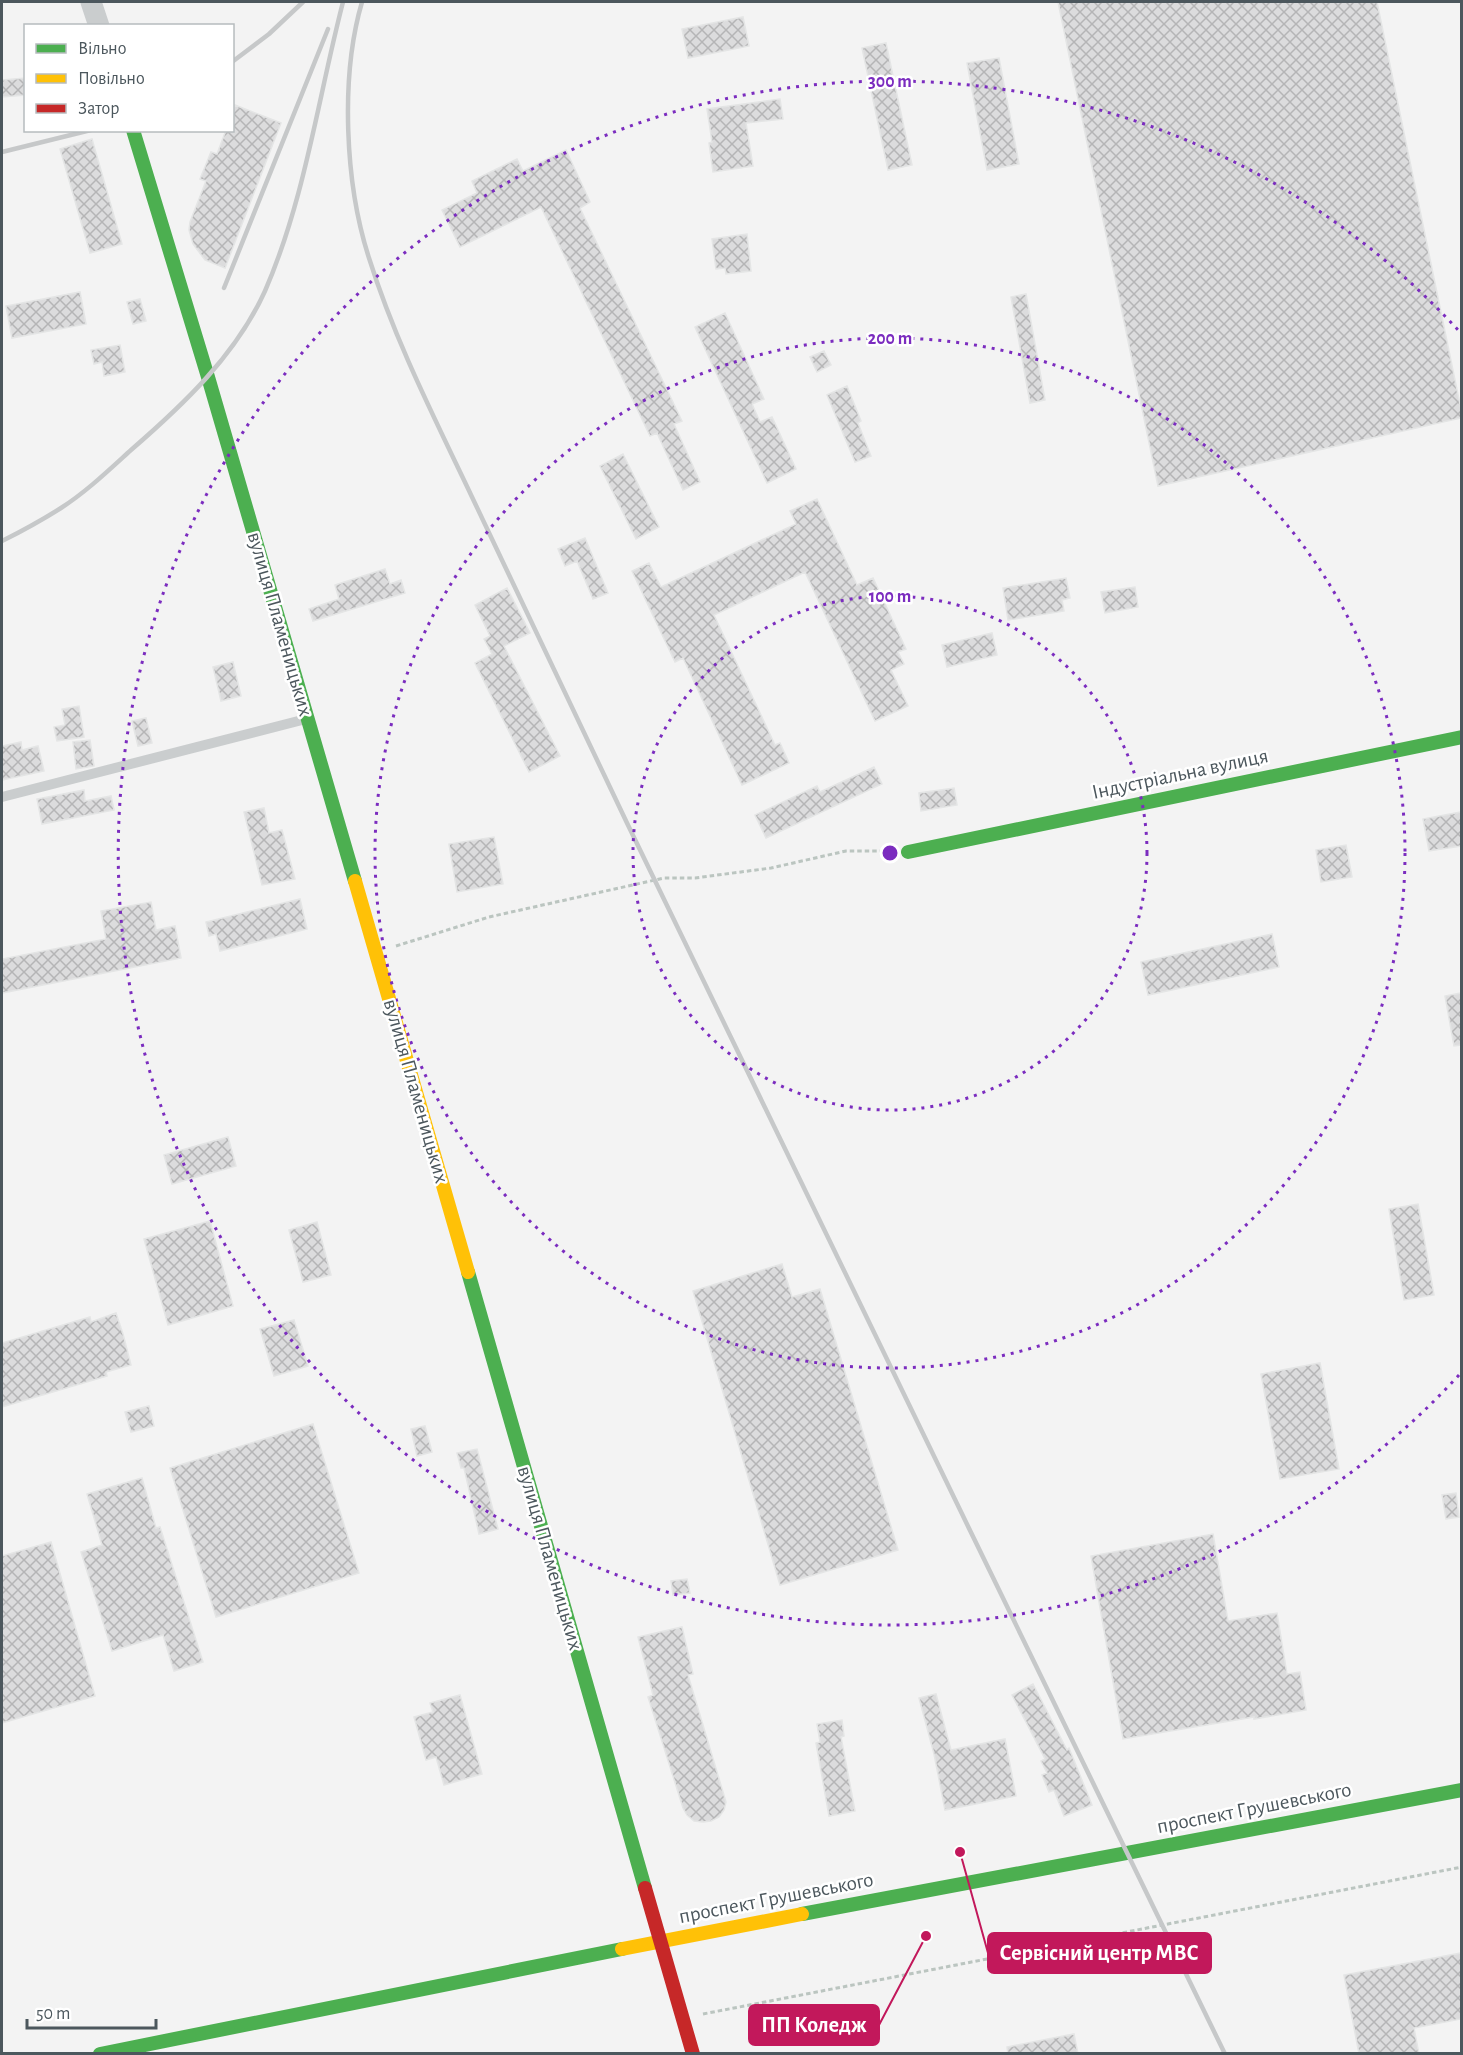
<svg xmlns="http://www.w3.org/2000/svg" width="1463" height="2055" font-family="'Alegreya Sans',sans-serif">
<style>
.building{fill:url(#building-cross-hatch);stroke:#e4e5e5;stroke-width:1.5}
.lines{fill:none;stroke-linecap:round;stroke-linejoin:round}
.path{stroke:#bbc5c0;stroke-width:3;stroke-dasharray:4.5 3;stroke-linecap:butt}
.lane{stroke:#cacdce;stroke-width:10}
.street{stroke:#cacdce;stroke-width:21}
.fast{stroke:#4caf50;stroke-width:14}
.slow{stroke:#ffc107;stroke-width:14}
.jam{stroke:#c62828;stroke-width:14}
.rail{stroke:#c6c8c9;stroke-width:4.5}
.ring{fill:none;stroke:#7b2cbf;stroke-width:3;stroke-dasharray:3 6}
.labels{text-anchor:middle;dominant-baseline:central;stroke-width:5;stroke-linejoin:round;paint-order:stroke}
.street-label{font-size:21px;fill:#4c575d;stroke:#fff}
.centre{fill:#7b2cbf;stroke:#fff;stroke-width:3}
.ring-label{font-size:18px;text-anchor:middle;font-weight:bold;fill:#7b2cbf;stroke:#fff;stroke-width:5;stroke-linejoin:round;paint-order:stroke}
.leader{fill:none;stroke:#c2185b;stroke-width:2}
.callout-dot{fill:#c2185b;stroke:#fff;stroke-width:2}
.callout{fill:#c2185b;stroke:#c2185b;stroke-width:2}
.callout-label{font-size:22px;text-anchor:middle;font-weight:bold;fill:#fff}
</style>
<defs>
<pattern id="building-cross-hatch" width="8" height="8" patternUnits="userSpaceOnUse" patternTransform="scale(1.5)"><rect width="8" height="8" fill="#dcdcdd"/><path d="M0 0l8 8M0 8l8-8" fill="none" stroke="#b5b5b6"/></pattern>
</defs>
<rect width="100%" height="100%" fill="#f3f3f3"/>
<path class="building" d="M 1058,2 L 1377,2 L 1461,409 L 1461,418 L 1158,486 Z
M 743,17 L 749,46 L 688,58 L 682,29 Z
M 886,43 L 912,165 L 888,170 L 862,48 Z
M 999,58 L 1019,164 L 987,170 L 967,63 Z
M 26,78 L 26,95 L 2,97 L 2,80 Z
M 780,99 L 783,119 L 746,123 L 753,166 L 713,172 L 709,143 L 712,142 L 707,109 Z
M 235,105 L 281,123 L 225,268 L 205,260 L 193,244 L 189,230 L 190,222 L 206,181 L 200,179 L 211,152 L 217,154 L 226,130 L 232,130 L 232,113 Z
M 92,139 L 122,244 L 90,253 L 60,149 Z
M 566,150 L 590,202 L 580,208 L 682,421 L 674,424 L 700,482 L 683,490 L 657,433 L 650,436 L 541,207 L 460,247 L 442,210 L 477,193 L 472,181 L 517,159 L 523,171 Z
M 747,234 L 751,271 L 726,274 L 725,268 L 716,269 L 712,239 Z
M 80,292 L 86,324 L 12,338 L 6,306 Z
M 1026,294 L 1045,400 L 1030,403 L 1011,297 Z
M 140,299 L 146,321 L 133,324 L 127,302 Z
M 725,313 L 764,399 L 752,404 L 760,422 L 772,417 L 796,469 L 767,483 L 695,327 Z
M 120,345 L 125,372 L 104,376 L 102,362 L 94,364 L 91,350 Z
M 824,351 L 831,365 L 817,372 L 810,357 Z
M 847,386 L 861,421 L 858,423 L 871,456 L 855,462 L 827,395 Z
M 623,454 L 659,527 L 636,539 L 600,466 Z
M 817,499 L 857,585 L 873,578 L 906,649 L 898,652 L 904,664 L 891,670 L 908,706 L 875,721 L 805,572 L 714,615 L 775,745 L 780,743 L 789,763 L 742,785 L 683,658 L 675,662 L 632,571 L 649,563 L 661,587 L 796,524 L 790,511 Z
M 585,538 L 608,593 L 593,599 L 577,561 L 565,566 L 558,549 Z
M 385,569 L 390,584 L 401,580 L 405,593 L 313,621 L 309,609 L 339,599 L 335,585 Z
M 1066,578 L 1070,598 L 1062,600 L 1064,611 L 1008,620 L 1003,588 Z
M 1135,587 L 1138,607 L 1105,613 L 1101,592 Z
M 507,588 L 530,633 L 504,646 L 560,756 L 529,772 L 475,663 L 492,654 L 484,639 L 490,636 L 475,605 Z
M 992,633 L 997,655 L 947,667 L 942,645 Z
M 233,662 L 241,696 L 221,701 L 213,667 Z
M 79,706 L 84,737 L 57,741 L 54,727 L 65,725 L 62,709 Z
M 146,718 L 152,743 L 138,746 L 132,721 Z
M 90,740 L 94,766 L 76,769 L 73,742 Z
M 21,742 L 22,750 L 38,746 L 44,771 L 2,780 L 2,746 Z
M 874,767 L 882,784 L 766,838 L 755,815 L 817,786 L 820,792 Z
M 954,788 L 957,805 L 921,811 L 919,793 Z
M 84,790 L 85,801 L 111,796 L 114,810 L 42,824 L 37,799 Z
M 264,808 L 269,833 L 282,830 L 295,879 L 262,885 L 244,812 Z
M 1461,812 L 1461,846 L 1429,851 L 1423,819 Z
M 494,837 L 503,884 L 457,892 L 449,844 Z
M 1346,845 L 1352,877 L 1321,882 L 1316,850 Z
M 300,899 L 307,929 L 220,951 L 216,934 L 209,936 L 206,922 Z
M 151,902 L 156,930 L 175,926 L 181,958 L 2,993 L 2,959 L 106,939 L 101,911 Z
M 1272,934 L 1279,967 L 1148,995 L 1141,962 Z
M 1461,993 L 1461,1045 L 1454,1046 L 1445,996 Z
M 228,1137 L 236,1166 L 172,1184 L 164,1155 Z
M 1418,1204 L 1434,1295 L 1404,1300 L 1389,1209 Z
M 210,1221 L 233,1306 L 168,1325 L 144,1239 Z
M 317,1222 L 331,1275 L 303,1282 L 289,1230 Z
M 782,1264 L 792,1297 L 820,1289 L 898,1550 L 780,1585 L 693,1291 Z
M 116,1313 L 123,1334 L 131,1365 L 106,1372 L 107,1376 L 2,1407 L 2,1343 L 90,1317 L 91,1322 Z
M 294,1320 L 308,1366 L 274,1376 L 260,1329 Z
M 1320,1363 L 1339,1469 L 1280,1479 L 1261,1374 Z
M 149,1406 L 154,1426 L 131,1432 L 125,1412 Z
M 313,1424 L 359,1573 L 216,1617 L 170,1468 Z
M 425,1426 L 432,1452 L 417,1456 L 411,1429 Z
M 477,1449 L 498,1529 L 479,1534 L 464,1468 L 461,1468 L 457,1453 Z
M 142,1478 L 156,1528 L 160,1527 L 203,1662 L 174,1671 L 163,1635 L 112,1651 L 81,1552 L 102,1545 L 87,1494 Z
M 1456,1493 L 1459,1517 L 1446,1519 L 1442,1495 Z
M 1213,1534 L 1228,1621 L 1277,1613 L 1287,1674 L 1300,1672 L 1306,1710 L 1254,1719 L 1254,1717 L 1123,1739 L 1091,1556 Z
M 51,1542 L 95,1696 L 2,1723 L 2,1556 Z
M 687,1579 L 690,1593 L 673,1595 L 671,1581 Z
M 682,1627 L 693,1674 L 688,1675 L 726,1802 L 724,1810 L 719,1817 L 711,1821 L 703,1822 L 694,1821 L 687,1815 L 683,1808 L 648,1697 L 653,1695 L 638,1637 Z
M 1033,1684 L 1067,1750 L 1069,1748 L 1092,1805 L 1064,1816 L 1054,1790 L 1049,1792 L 1042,1775 L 1047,1773 L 1041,1761 L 1045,1759 L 1012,1695 Z
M 936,1694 L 951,1750 L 1005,1739 L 1016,1796 L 945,1810 L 934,1754 L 919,1698 Z
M 460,1695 L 482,1774 L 444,1785 L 436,1757 L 426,1760 L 414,1717 L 433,1712 L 430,1703 Z
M 842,1720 L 844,1736 L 841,1737 L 855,1811 L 829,1816 L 816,1743 L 820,1742 L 817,1724 Z
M 1461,1953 L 1461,2019 L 1414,2028 L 1419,2054 L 1359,2054 L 1344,1975 Z
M 1074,2034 L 1078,2054 L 1008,2054 L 1007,2047 Z"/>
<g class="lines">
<path class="path" d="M 396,946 L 489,917 L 664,878 L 695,878 L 771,868 L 846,851 L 888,851
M 703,2014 L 1462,1867"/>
<path class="lane" d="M 2,797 L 306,719"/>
<path class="street" d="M 91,2 L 99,26"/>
<path class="fast" d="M 133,130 L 208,377 L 355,881
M 908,852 L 1462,737
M 468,1272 L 645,1888
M 802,1914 L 1462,1790
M 100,2054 L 622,1949"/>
<path class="slow" d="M 355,881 L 468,1272
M 622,1949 L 802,1914"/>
<path class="jam" d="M 645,1888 L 693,2054"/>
<path class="rail" d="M 362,2 C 340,77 345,184 369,258 C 395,341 435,419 472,497 C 524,606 575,715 627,823 C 823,1235 1027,1643 1225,2054
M 232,62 L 269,34 L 303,2
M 2,152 L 91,130
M 224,288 L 328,29
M 2,541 C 22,531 42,520 61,508 C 86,492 109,470 131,450 C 183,405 236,355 265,291 C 305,199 318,98 343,2"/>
</g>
<g class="ring">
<circle cx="890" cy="853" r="257"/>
<circle cx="890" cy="853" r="515"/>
<path d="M1459 1375A772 772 0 1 1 1459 331"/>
</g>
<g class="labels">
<g class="street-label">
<text transform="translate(280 624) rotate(74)">вулиця Пламеницьких</text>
<text transform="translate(1180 774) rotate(-12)">Індустріальна вулиця</text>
<text transform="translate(416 1091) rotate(74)">вулиця Пламеницьких</text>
<text transform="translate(550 1558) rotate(74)">вулиця Пламеницьких</text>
<text transform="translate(1254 1808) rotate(-11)">проспект Грушевського</text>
<text transform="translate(776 1898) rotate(-11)">проспект Грушевського</text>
</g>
</g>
<circle cx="890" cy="853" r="9" class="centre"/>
<g class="ring-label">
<text x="890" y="87">300 m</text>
<text x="890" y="344">200 m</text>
<text x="890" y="602">100 m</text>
</g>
<path class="leader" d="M960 1852L988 1953M926 1936L879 2025"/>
<g class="callout-dot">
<circle cx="960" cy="1852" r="6"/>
<circle cx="926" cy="1936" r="6"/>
</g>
<g class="callout">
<rect x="988" y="1933" width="223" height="40" rx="6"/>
<rect x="749" y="2005" width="130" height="40" rx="6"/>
</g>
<g class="callout-label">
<text x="1099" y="1960">Сервісний центр МВС</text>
<text x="814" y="2032">ПП Коледж</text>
</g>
<rect width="1463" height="2055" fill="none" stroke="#4c575d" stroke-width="6"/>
<rect x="24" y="24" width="210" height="108" fill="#ffffff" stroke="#b7bcbe" stroke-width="1.5"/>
<rect x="36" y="44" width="30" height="9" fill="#4caf50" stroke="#b7bcbe" stroke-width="1.5"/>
<text x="78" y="54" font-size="18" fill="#4c575d">Вільно</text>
<rect x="36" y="74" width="30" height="9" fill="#ffc107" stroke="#b7bcbe" stroke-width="1.5"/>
<text x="78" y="84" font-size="18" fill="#4c575d">Повільно</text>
<rect x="36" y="104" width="30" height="9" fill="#c62828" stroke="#b7bcbe" stroke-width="1.5"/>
<text x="78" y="114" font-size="18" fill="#4c575d">Затор</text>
<path d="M27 2019v9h129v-9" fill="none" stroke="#4c575d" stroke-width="3"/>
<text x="36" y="2019" font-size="18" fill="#4c575d" stroke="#ffffff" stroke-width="4.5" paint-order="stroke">50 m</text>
</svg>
